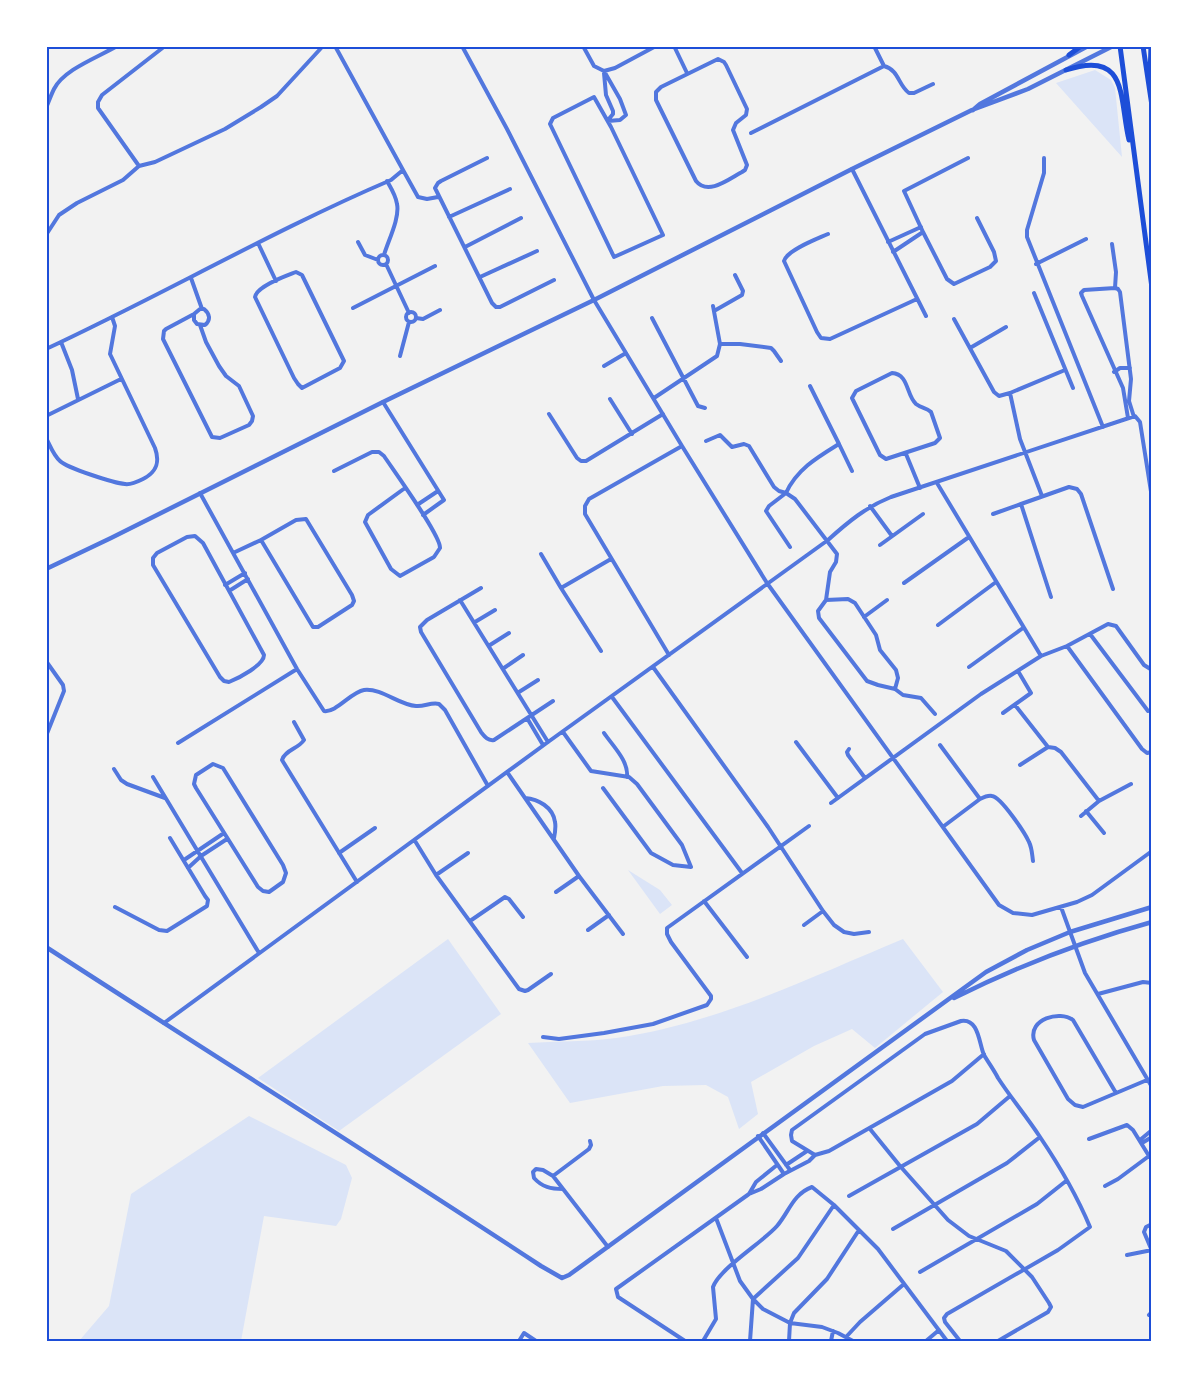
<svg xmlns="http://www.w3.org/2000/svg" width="1198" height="1387" font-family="Figtree,sans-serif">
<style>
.green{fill:#dbe4f7}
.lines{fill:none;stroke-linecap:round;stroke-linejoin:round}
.minor{stroke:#5277de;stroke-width:4}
.tertiary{stroke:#5277de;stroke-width:4.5}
.secondary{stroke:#1d4ed8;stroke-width:5}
.neatline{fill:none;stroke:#1d4ed8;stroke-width:2}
</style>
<rect width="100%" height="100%" fill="#f2f2f2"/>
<path class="green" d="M 1095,70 L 1111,80 L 1115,88 L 1122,157 L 1056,83 Z
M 628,870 L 660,890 L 672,905 L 660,914 Z
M 448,939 L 501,1014 L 339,1131 L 258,1078 Z
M 903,939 L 943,992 L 875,1048 L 852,1029 L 814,1046 L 751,1082 L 758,1114 L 739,1129 L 728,1097 L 706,1085 L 663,1086 L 570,1103 L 528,1043 C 557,1041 587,1042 616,1038 C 716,1024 811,977 903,939 Z
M 249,1116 L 346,1165 L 352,1178 L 341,1219 L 336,1226 L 264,1216 L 241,1341 L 79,1341 L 109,1306 L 131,1194 Z"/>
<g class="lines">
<path class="minor" d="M 462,46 L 507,129 L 594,300 L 682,446 L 767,583 L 999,905 L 1013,913 L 1032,915 L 1077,902 L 1092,895 L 1152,851
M 583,46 L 594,66 L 604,71
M 674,46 L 687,73
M 718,59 L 724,62 L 726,65 L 747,109 L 746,115 L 736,123 L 733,130 L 747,165 L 745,170 L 742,172 C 729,179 708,196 696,181 L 656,100 L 656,92 L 661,87 Z
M 884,66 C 899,70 898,85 909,93 L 914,93 L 933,84
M 604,71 L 620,99 L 626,115 L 620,120 L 608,121
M 604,71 L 615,68 L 656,46
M 604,73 L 606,95 L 613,111 L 613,114 L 608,120
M 594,97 L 611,127 L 663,235 L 614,257 L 550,124 L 553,118 Z
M 46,108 C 49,101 51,95 54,89 C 64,69 99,57 117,46
M 751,133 L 884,66 L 874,46
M 487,158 L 441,181 L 438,183 L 435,188 L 492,303 L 496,307 L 500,307 L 554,280
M 1044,158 L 1044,173 L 1027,230 L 1027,237 L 1103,427
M 139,166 L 98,108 L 98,102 L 102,95 L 165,46
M 852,169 L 926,316
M 403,170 L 418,197 L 427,199 L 438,197
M 449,217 L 510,189
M 923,232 L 947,279 L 954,284 L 990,267 L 996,261 L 994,252 L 977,218
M 828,234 C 817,239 787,250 784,261 L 817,332 L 821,338 L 830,339 L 917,299
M 46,235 L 59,215 L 77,203 L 123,180 L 139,166 L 155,162 L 225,129 L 261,107 L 277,96 L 323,46
M 358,242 L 365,255 L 378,260
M 888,242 L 921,227
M 258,243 L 276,281
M 1112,244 L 1116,272 L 1115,288
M 465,247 L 521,218
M 893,252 L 923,232 L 904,191 L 968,158
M 384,255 C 388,241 400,218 397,204 C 396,196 391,188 387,181
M378 260a5 5 0 1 1 10 0a5 5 0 1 1-10 0Z
M 386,264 L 409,313
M 1036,264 L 1086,239
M 296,272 L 302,275 L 344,361 L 340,368 L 302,388 L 298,384 L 294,378 L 255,297 C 257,286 286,276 296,272 Z
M 480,277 L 537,251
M 191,278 L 202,309
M 1034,293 L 1073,388
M 353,308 L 435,266
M 714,311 L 742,295 L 743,291 L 735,275
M406 317a5 5 0 1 1 10 0a5 5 0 1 1-10 0Z
M 194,314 L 194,320 L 197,324 L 205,325 C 211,320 210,314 204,309 L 200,309 L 194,314 L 166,329 L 164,331 L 163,339 L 212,437 L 220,438 L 249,425 L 252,421 L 253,416 L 239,386 L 226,376 L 219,366 L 206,342 L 200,325
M 416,318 L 423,319 L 440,310
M 652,318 L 698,406 L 705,408
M 954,319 L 994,392 L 999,396 L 1010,393 L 1065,370
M 61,342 L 72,370 L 78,399
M 720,344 L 740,344 L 771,348 L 774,351 L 781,361
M 970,348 L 1006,327
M 46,349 C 162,295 274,230 391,180 L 403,170 L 335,46
M 400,356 L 409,322
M 604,366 L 626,353
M 1114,372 L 1120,368 L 1130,368
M 892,373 C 909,374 906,395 916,404 C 921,408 927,408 931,412 L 940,438 L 935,443 L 886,459 L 880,455 L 852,398 L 856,391 Z
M 1010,393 L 1020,439 L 1042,496
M 654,398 L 717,356 L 720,344 L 713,306
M 610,399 L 632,434
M 383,402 L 444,500 L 423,515
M 549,414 L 577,458 L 581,461 L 586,461 L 663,414
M 46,416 L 121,379
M 1128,418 L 1123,388 L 1082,296 L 1081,293 L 1084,290 L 1115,288 L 1118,289 L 1120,292 L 1131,379 L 1129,401 L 1134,417
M 46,438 C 50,445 53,455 60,461 C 67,468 114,483 125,484 C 131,485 137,482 143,479 C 157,472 160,462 155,448 L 110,354 L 115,326 L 112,317
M 706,441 L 720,435 L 732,447 L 744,444 L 749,446 L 774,487 L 779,491 L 786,493 C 797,469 818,457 839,444 L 810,386
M 839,444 L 852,471
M 906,454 L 920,488
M 334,471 L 372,452 L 379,452 L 384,456 C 394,471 441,536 440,548 L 434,557 L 400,576 L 391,569 L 365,522 L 368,515 L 405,488
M 937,483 L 1041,656
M 200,493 L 297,669 L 324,711 C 336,713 351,692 364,690 C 382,688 399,705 416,706 C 424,707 431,702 439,704 L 445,710 L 488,786
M 417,505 L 438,491
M 870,506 L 892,536
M 993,514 L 1021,504
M 1151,521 L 1152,515
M 195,536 L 203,543 L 264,655 C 264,665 239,678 229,682 L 224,681 L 220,677 L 153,565 L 153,558 L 157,553 L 187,537 Z
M 880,545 L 923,514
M 790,547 L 766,511 L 769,506 L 786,493 L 795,499 L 837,554 L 836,562 L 830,572 L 826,600 L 818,611 L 819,618 L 867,681 L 878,685 L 895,689
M 233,553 L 261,540 L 296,520 L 306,519 L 352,595 L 354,601 L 352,605 L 318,627 L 313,627 L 261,540
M 541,554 L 561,588 L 601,651
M 904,583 L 969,537
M 225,585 L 245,573
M 481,588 L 427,620 L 420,627 L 421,632 L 481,732 C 485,737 488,741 494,740 L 553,701
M 561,588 L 611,559
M 229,591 L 248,579
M 1051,597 L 1021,504 L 1069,487 L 1077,489 L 1081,494 L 1113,589
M 460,600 L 548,742
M 826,600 L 848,599 L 855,603 L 876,635 L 880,650 L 896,670 L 898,678 L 895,689 L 903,695 L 921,698 L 935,714
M 864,617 L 887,600
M 475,622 L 495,610
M 938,625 L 996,582
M 1090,634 L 1148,711
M 490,645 L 509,633
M 1067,646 L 1142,749 L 1147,753 L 1152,752
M 669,655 L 585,514 L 585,506 L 589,499 L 682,446
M 46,661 L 63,685 L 64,691 L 46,736
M 653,667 L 768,827 L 823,911 L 834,925 L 844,932 L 854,934 L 869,932
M 969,667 L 1023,628
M 504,668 L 523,655
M 519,692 L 538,680
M 612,697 L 742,873
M 1015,705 L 1048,747 L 1055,748 L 1061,752 L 1099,801
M 1003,713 L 1031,693 L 1018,671
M 527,718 L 543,745
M 294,722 L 304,740 C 298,749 285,750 282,760 L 357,882
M 563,732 L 591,771 L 629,777 L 637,784 L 682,845 L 691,867 L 673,865 L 651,853 L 603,788
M 604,733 C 612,745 629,761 627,777
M 796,742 L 838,798
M 178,743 L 297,669
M 940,745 L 980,799
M 849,749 L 847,752 L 848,755 L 865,778
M 213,764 L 223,768 L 283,865 L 286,873 L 283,882 L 269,892 L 263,891 L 258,887 L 196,788 L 194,784 L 196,775 Z
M 1020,765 L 1048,747
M 114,769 L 121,780 L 127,784 L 165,798
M 507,772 L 579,876 L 623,934
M 153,777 L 259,953
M 525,798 C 538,799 553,807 555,822 C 556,827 555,833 554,838
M 831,803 L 981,694 L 1041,656 L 1067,646 L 1108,624 L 1116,626 L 1144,665 L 1152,670
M 1086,811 L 1104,833
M 1081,816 L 1099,801 L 1131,784
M 944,826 L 980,799 C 984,797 988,795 992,796 C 1001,797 1025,833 1029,842 C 1032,848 1032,854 1033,861
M 415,841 L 436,875 L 519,989 L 525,991 L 528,990 L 551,974
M 339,853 L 375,828
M 184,860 L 224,833
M 188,868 L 201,856 L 227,839
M 436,875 L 468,853
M 556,892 L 579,876
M 704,901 L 747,957
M 115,907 L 159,930 L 167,931 L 207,906 L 208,900 L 205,896 L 170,838
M 1061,907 L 1085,973 L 1152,1087
M 470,921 L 505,897 L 509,899 L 523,917
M 804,925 L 823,911
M 588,930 L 609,915
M 1098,994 L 1143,982 L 1152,983
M 164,1023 L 548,742 L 828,540 C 848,522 866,507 891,497 L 1135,416 L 1140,422 L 1152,498
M 543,1037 L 559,1039 L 604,1033 L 653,1024 L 707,1005 L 711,999 L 711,996 L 671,942 L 667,934 L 667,928 L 809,826
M 1116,1093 L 1073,1020 C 1060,1010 1028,1019 1034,1040 L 1068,1099 L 1075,1105 L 1083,1107 L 1147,1080
M 870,1129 L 900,1166 L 948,1220 L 969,1236 L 1006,1251 L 1032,1277 L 1049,1303 L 1051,1307 L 1048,1312 L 998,1341
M 763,1133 L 790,1170
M 758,1136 L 784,1174
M 1089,1139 L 1127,1125 L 1133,1130 L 1149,1156
M 1140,1140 L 1152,1130
M 1142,1143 L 1152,1137
M 815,1155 L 792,1141 L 791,1135 L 792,1130 L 925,1034 L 961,1021 C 979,1018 979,1044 984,1055 C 988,1062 994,1070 998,1078 C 1011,1098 1027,1117 1040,1137 C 1059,1165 1077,1196 1090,1227 L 1058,1250 L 947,1314 L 944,1318 L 945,1322 L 960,1341
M 786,1165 L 807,1151
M 553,1176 L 589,1149 L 591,1145 L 590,1141
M 1105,1186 L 1118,1179 L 1149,1156 L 1152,1159
M 563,1189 C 551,1189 542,1187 534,1178 L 533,1172 L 536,1169 L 543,1170 L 553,1176 L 608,1247
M 749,1194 L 756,1182 L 777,1165
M 849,1196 L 977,1124 L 1010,1096
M 716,1218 L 740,1281 L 753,1299 L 763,1309 L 790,1323 L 822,1327 L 838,1333 L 853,1341
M 1152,1224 L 1146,1227 L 1144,1232 L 1152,1251
M 893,1229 L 1007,1163 L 1040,1137
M 1127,1255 L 1152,1250
M 920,1272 L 1037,1204 L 1066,1181
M 1149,1315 L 1152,1312
M 846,1337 L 860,1322 L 904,1284
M 519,1341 L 524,1333 L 536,1341
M 685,1341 L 618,1297 L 616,1289 L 749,1194 L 761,1189 L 784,1174 L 809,1161 L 815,1155 L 829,1151 L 952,1081 L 984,1054
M 703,1341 L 716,1319 L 713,1287 C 720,1268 762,1243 777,1226 C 789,1212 793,1194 812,1187 L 834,1205 L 878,1249 L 947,1341
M 750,1341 L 753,1299 L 798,1258 L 834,1205
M 789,1341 L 790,1323 L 794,1313 L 827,1279 L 859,1230
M 831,1341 L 833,1331
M 926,1341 L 939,1330"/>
<path class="tertiary" d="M 973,110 L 980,104 L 1088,46
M 46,569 L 111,538 L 383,402 L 594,300 L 852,169 L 972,110 L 1028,89 L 1113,46
M 46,947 C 211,1054 377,1158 541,1266 L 562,1278 L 569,1275 L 986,972 L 1027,950 L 1070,932 L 1152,907
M 954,998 C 1018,966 1083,941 1152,922"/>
<path class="secondary" d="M 1120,46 L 1152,288
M 1143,46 L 1152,106
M 1069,55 L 1081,46
M 1066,70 C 1129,49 1119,99 1129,140
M 1150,76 L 1151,46"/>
</g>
<rect width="1198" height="1387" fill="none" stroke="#ffffff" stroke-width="95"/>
<rect x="48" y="48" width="1102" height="1292" class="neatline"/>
</svg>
